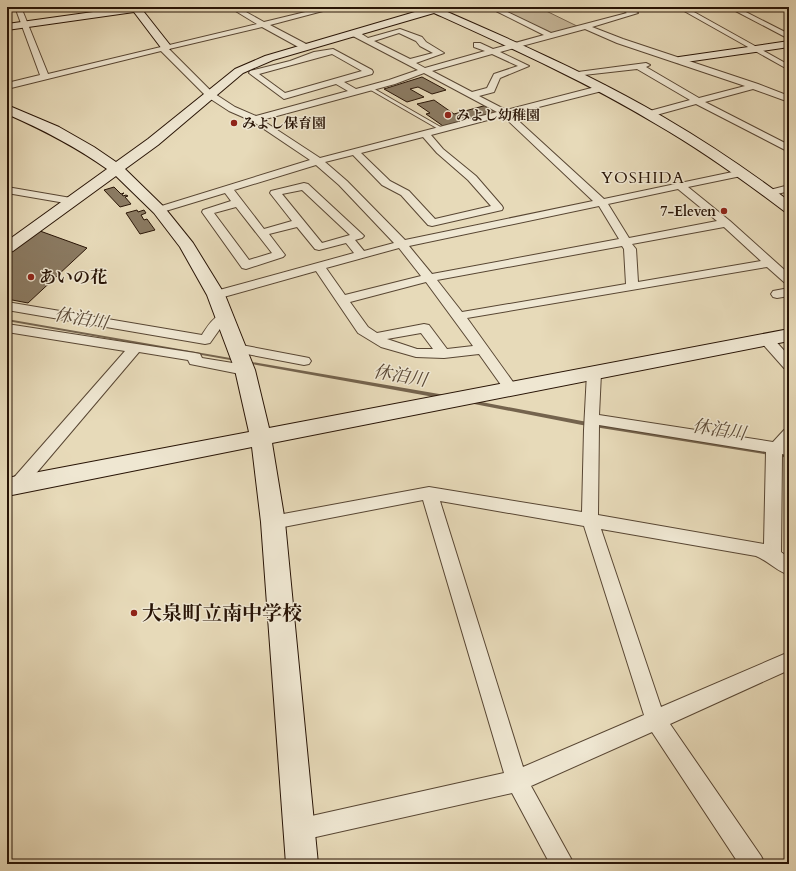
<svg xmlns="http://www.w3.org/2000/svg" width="796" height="871" font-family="Cardo,'Noto Serif JP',serif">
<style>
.green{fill:#c7b89b;stroke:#786650}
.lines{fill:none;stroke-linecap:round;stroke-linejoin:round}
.stream{fill:#74634d;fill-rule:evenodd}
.building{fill:#8b7b63;stroke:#281406}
.lane-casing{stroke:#584633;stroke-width:2}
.street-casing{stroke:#584633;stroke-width:2}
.secondary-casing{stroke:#281406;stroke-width:2}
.lane{fill:#efe7d2;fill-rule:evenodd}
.street{fill:#efe7d2;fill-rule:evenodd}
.secondary{fill:#efe7d2;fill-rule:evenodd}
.poi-dot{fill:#8f2418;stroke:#efe7d2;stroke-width:1.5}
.labels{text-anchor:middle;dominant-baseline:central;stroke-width:3;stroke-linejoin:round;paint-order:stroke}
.far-poi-label{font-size:14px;font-weight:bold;fill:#281406;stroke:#efe7d2;text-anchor:start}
.far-quarter-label{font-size:16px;letter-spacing:1px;fill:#281406;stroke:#efe7d2}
.poi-label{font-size:17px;font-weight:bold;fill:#281406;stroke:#efe7d2;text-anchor:start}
.water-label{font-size:18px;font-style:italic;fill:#5a4835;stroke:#efe7d2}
.near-poi-label{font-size:20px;font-weight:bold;fill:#281406;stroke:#efe7d2;text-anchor:start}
</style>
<rect width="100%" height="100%" fill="#e7dab9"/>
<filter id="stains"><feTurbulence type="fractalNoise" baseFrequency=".005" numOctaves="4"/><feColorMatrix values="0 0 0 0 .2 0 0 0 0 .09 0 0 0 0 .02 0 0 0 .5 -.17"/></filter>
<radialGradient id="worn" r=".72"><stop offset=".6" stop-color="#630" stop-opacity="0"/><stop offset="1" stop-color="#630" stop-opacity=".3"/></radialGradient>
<path class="green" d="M 491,7 L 538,7 L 581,28 L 551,36 Z"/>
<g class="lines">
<path class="stream" d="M 7,319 L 236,359 L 238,360 L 236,361 L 7,321 Z
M 244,361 L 246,361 L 445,395 L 447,397 L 445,399 L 246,363 L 244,363 Z
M 471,400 L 582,421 L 789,454 L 789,458 L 582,425 L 469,403 L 469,402 Z"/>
</g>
<path class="building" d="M 422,77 L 446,90 L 432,94 L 418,87 L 410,89 L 424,97 L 407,102 L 384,89 Z
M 434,100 L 454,114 L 487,105 L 497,112 L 443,126 L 426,114 L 430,113 L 417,104 Z
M 114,187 L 121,194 L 124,193 L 122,194 L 123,196 L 126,195 L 128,196 L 125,197 L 131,204 L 120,207 L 104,190 Z
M 137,210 L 138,212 L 144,210 L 146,213 L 141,215 L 144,220 L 147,219 L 155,230 L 140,234 L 126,213 Z
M 40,231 L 87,248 L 28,303 L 7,299 L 7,255 Z"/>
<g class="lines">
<defs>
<path id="lane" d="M 369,87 L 371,87 L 444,129 L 440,130 L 369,89 Z"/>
<path id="street" d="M 15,7 L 21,7 L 48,74 L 257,24 L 229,7 L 237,7 L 264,22 L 326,7 L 338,7 L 270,25 L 308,45 L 308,49 L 302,49 L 262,27 L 169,49 L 212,92 L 235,107 L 256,116 L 348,91 L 336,84 L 284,99 L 249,73 L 250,71 L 290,61 L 314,52 L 333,49 L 372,70 L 373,72 L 372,74 L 344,82 L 356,89 L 389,80 L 418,70 L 351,35 L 351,31 L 357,31 L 368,38 L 400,29 L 422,37 L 426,42 L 444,53 L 416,63 L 425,68 L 485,51 L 474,47 L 474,43 L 480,43 L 493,49 L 544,35 L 488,7 L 497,7 L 551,33 L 627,13 L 618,7 L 627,7 L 638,13 L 592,27 L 623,39 L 758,84 L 789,96 L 789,102 L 753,89 L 705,102 L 789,145 L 789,152 L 696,104 L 649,117 L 646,116 L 645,114 L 646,112 L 690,100 L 637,69 L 575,76 L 574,74 L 578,72 L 646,63 L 650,65 L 646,67 L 699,98 L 745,86 L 617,43 L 585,29 L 500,52 L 529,66 L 500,78 L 494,92 L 479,96 L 506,110 L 603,85 L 606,86 L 607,88 L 606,90 L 511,114 L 604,199 L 742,170 L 746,171 L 747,173 L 746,175 L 688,187 L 730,221 L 789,274 L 789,284 L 785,283 L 767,267 L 467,318 L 518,389 L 516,392 L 511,394 L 506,392 L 479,354 L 444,358 L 416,357 L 381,347 L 358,333 L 316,271 L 220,298 L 212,298 L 210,295 L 212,292 L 354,253 L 346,243 L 319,250 L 315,249 L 297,227 L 269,234 L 285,255 L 283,257 L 246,269 L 242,268 L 202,212 L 203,210 L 231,201 L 225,193 L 159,213 L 155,212 L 154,210 L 155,208 L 310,160 L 252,121 L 229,111 L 206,96 L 161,51 L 7,89 L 7,83 L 40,75 ZM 399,33 L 416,41 L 420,46 L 433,53 L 410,59 L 374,41 ZM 332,54 L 362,71 L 285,93 L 259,74 ZM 492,54 L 518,66 L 494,74 L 487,88 L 472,92 L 432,71 ZM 424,73 L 497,112 L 320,158 L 262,120 L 395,84 ZM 503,116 L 593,201 L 405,240 L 347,181 L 325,162 L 353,155 L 382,185 L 401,195 L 428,225 L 432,226 L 502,210 L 503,208 L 502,206 L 476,176 L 443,149 L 431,135 ZM 423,137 L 437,153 L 468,180 L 491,206 L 435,219 L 409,191 L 390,181 L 361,153 ZM 316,165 L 339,185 L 394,243 L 364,251 L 355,240 L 362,238 L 364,236 L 362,234 L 308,184 L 304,183 L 271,191 L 270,193 L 292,221 L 264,229 L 234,190 ZM 678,189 L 717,221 L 629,238 L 608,204 ZM 302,190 L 350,235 L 322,243 L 282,194 ZM 599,206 L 619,239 L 432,274 L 409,246 ZM 236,207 L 272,253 L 249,260 L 214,213 ZM 724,227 L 761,261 L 638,282 L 636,249 L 632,244 ZM 622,246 L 624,249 L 626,284 L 462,312 L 437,280 ZM 399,248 L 421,276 L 345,295 L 326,268 ZM 426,282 L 473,346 L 447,349 L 429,325 L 424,324 L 377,333 L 368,327 L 350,302 ZM 421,333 L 433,349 L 417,349 L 387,339 Z
M 677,7 L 685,7 L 789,65 L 789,70 Z
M 728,7 L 736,7 L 789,34 L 789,39 Z
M 789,185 L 789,191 L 770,196 L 765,193 L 766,191 Z
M 7,187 L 71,198 L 76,201 L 71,204 L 7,193 Z
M 789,288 L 789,296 L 777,298 L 773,297 L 771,294 L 773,291 Z
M 7,302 L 202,335 C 208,326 215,312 229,315 L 230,318 L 222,326 L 210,343 L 205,344 L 7,310 Z
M 7,324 L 195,353 L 200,354 L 202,358 L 245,365 L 250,367 L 252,370 L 250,373 L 245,375 L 190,364 L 188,360 L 139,352 L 22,490 L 16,492 L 10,490 L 8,486 L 10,482 L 125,351 L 7,332 Z
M 766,335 L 771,336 L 789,356 L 789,369 L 784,368 L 761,342 L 759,339 L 761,336 Z
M 236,344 L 304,357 L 309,358 L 311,361 L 309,364 L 304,365 L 231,351 L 229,348 L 231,345 Z
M 594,368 L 599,370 L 601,373 L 599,415 L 773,442 L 784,430 L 789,429 L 789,456 L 782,454 L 781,552 L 789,558 L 789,575 C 777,571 768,561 756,556 L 601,529 L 661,707 L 789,652 L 789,670 L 670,724 L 761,856 L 765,864 L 739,864 L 652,732 L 531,786 L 574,864 L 550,864 L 512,793 L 298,841 L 290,838 L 287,830 L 290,822 L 298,819 L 504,773 L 423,500 L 273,529 L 267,527 L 265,522 L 267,517 L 429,487 L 582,512 L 584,430 L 587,373 L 589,370 ZM 599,425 L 766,452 L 764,544 L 598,515 ZM 440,501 L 584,526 L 644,715 L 523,767 Z"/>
<path id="secondary" d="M 129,7 L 140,7 L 170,45 L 171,47 L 170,49 L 162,49 L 134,12 L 7,30 L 7,24 Z
M 423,7 L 436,7 C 514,41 592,75 665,118 C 708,143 749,171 789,201 L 789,213 L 784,211 C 743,180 701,150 656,124 C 585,81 509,47 434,13 L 273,60 L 243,73 L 158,145 L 125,169 L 164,207 L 193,243 L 225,295 L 255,370 L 269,428 L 789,329 L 789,341 L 272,443 L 285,522 L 318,864 L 286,864 L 261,522 L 252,447 L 7,496 L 7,478 L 249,432 L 235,370 L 207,295 L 180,247 L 154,213 L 116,176 L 13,251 L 7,253 L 7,241 L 107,169 C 75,146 43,130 7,114 L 7,105 L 59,127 L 94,147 L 116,162 L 148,139 L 235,69 L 265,56 L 425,9 Z
M 780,7 L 789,7 L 789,12 Z
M 789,41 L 789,47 L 679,63 L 673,60 L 679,57 Z"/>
</defs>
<use href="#lane" class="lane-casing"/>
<use href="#street" class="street-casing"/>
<use href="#secondary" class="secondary-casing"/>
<use href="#lane" class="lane"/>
<use href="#street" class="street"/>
<use href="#secondary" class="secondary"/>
</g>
<g class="poi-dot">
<circle cx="448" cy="115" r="4"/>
<circle cx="234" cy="123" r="4"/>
<circle cx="724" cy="211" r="4"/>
<circle cx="31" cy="277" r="4"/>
<circle cx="134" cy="613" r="4"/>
</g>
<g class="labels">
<g class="far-poi-label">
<text x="456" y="115">みよし幼稚園</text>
<text x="242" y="123">みよし保育園</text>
<text x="716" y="211" text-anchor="end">7-Eleven</text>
</g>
<g class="far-quarter-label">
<text x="643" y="178">YOSHIDA</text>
</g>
<g class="poi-label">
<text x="39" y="277">あいの花</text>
</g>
<g class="water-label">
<text transform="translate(81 319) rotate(10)">休泊川</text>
<text transform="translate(400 376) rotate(10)">休泊川</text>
<text transform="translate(719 430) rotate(9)">休泊川</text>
</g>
<g class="near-poi-label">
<text x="142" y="613">大泉町立南中学校</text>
</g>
</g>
<rect width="796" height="871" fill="none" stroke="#e7dab9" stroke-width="24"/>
<rect x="8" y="8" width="780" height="855" fill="none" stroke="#281406" stroke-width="2"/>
<rect x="12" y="12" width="772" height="847" fill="none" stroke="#281406"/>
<rect width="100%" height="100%" filter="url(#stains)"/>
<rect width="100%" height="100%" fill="url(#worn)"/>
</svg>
